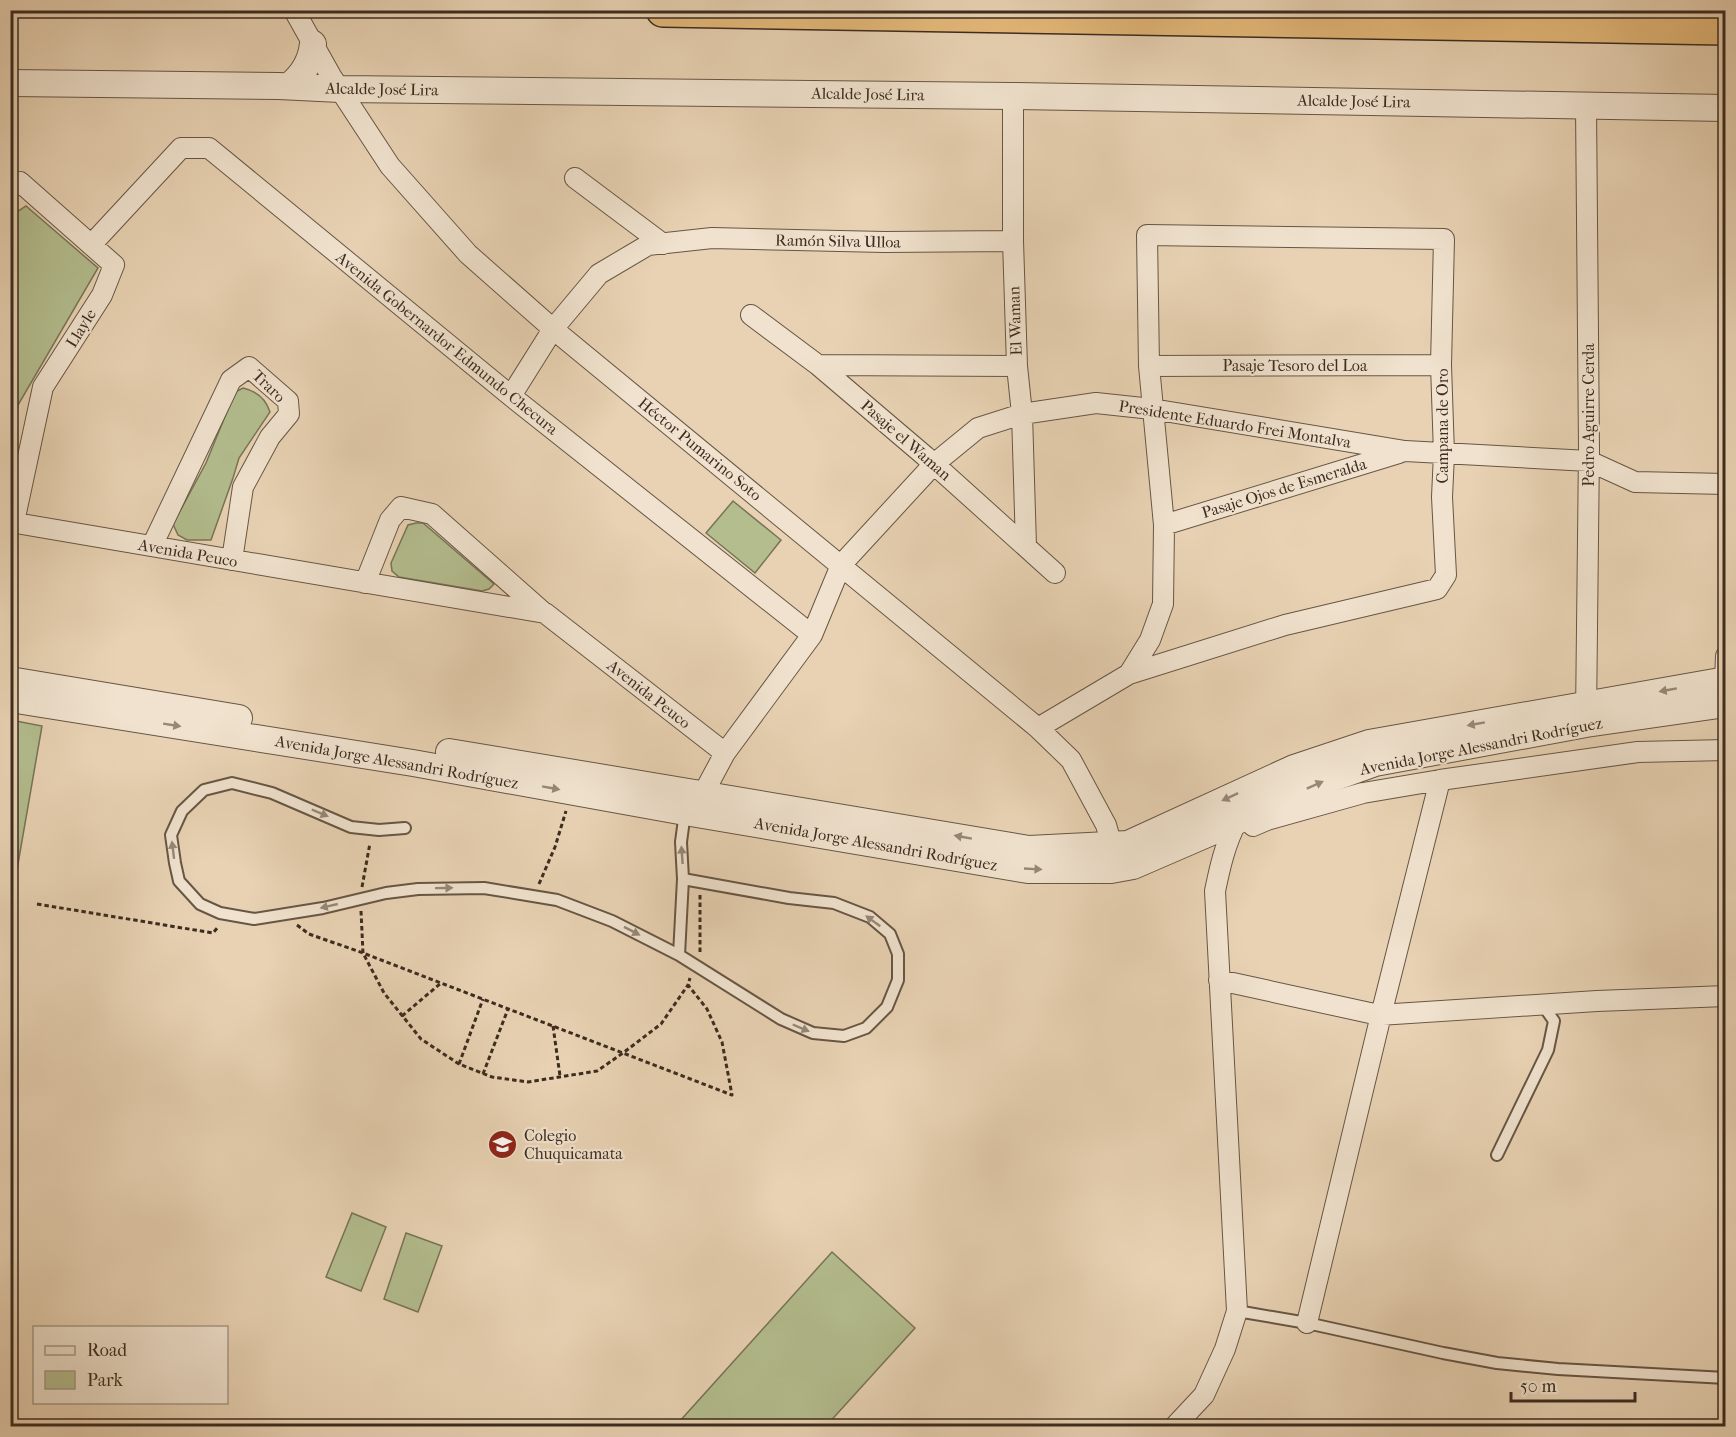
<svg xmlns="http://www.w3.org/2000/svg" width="1736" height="1437" font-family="'IM FELL French Canon',serif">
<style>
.green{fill:#b3bd8e;stroke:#787457;stroke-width:1.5}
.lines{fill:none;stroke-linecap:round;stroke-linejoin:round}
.service-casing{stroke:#675645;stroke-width:14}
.minor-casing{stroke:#675645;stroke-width:22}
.tertiary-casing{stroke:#675645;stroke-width:28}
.trunk-casing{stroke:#3c2c20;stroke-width:36}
.path{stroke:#3c2c20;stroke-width:3;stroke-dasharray:4.5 3;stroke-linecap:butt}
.service{stroke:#f0e2ce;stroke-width:10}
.minor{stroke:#f0e2ce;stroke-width:20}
.tertiary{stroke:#f0e2ce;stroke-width:26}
.trunk{stroke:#e4b97a;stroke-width:33}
.oneway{fill:#968777}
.labels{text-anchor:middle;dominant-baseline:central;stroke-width:4.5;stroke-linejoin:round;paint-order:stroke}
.street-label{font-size:16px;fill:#3c2c20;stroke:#f0e2ce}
.poi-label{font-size:16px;fill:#3c2c20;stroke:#f0e2ce;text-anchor:start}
</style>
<rect width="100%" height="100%" fill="#e8d2b3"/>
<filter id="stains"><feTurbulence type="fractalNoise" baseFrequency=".00333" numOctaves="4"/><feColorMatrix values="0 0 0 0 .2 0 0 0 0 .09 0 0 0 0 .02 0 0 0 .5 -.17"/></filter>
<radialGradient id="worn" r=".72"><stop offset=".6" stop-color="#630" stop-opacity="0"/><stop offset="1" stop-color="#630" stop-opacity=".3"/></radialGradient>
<path class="green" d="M 26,206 L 98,268 L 18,405 L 11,440 L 10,266 L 17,212 Z
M 243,388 C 256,391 266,399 270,412 L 239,458 L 233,478 L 211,540 L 187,540 L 178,535 L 173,524 L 206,463 L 235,392 Z
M 733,501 L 781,540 L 755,573 L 706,533 Z
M 416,523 L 423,523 L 494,584 L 489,589 L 482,591 L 399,577 L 392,571 L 391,563 L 408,525 Z
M 11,720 L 42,726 L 11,904 L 10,720 Z
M 352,1213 L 386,1227 L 361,1291 L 326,1277 Z
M 406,1233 L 442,1246 L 418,1312 L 384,1299 Z
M 832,1252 L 915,1328 L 826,1426 L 684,1426 L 679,1422 Z"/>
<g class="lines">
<defs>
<path id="service" d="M 405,828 L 379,830 L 351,827 L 272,793 L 232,783 L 204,790 L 182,811 L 171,835 L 175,863 L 179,881 L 200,904 L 220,913 L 254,919 L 323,908 L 386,893 L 418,889 L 484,888 L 557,900 L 612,921 L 679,955 L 781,1019 L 813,1033 L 844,1036 L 866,1028 L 887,1007 L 898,980 L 898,954 L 890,934 L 870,917 L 834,903 L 789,898 L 683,879
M 679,955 L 683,879 L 681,842 L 685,812
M 1497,1155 L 1548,1050 L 1554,1021 L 1542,1004
M 1237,1311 L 1307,1323 L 1443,1353 L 1497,1363 L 1558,1369 L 1726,1378"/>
<path id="minor" d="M 294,10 L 331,76 L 390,166 L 468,254 L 553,329 L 1038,728 L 1071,760 L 1106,825 L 1112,846 L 1112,856
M 1013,96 L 1013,241 L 1017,366 L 1022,414 L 1026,546
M 575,178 L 663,244
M 10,188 L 20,182 L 114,265 L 102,295 L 43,387 L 14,522
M 91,245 L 181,148 L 209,148 L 511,396 L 812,635
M 751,315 L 818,365 L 925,456 L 1055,573
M 818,365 L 1017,366
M 1149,366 L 1441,365
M 511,396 L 553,329 L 599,274 L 648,245 L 712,238 L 884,242 L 1013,241
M 10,522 L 545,613 L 725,753
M 1164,525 L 1399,453
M 152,546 L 231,380 L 249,367 L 288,401 L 289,414 L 270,437 L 243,487 L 232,560
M 365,583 L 390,520 L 401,507 L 432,514 L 544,613
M 1725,680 L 1726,656
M 1586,717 L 1589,449 L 1586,105
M 1038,728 L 1129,674 L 1150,640 L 1163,604 L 1164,525 L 1149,366 L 1147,235 L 1444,239 L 1441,365 L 1444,454 L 1442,497 L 1446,575 L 1437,589 L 1285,625 L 1129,674
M 693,804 L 703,794 L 725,753 L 812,635 L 841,565 L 934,464 L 978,428 L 1022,414 L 1096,403 L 1152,409 L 1405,451 L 1589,461 L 1635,482 L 1726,484
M 1253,826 L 1267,820 L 1363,793 L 1440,780 L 1638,752 L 1726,750
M 1219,980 L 1379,1015 L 1597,1001 L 1726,996
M 1307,1323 L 1381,1015 L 1440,780
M 1175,1426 L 1204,1395 L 1225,1349 L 1237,1311 L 1215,891 C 1220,867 1225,844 1237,821"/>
<path id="tertiary" d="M 10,83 L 279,86 L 340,89 L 1013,96 L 1726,108
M 289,86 C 303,75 311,62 313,44
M 10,680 L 239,718
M 10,699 L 413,763 L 685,812 L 1028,870 L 1111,870 L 1133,866 L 1237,821 L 1322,782 L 1375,763 L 1586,724 L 1726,704
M 449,752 L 1029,849 L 1128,844 L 1294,768 L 1369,743 L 1726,680"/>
<path id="trunk" d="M 663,10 L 1726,28"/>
</defs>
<use href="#service" class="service-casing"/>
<use href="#minor" class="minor-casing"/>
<use href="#tertiary" class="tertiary-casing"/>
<use href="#trunk" class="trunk-casing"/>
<path class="path" d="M 539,884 L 555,847 L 566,811
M 362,887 L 370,843
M 37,904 L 213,933 L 219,926
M 361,911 L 363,953 L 384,993 L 421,1039 L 459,1064 L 492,1077 L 528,1082 L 597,1071 L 623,1053 L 661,1024 L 688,985
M 297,925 L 309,934 L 363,953 L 732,1095 L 722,1042 L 707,1009 L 688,985 L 690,978
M 700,952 L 700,895
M 402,1016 L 441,983
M 553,1026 L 560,1076
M 459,1064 L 483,999
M 483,1074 L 508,1009"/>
<use href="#service" class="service"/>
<use href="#minor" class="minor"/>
<use href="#tertiary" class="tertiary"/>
<use href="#trunk" class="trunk"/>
</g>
<defs><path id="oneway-solid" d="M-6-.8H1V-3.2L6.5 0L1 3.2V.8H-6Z" transform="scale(1.5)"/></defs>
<g class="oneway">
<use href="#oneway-solid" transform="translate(1668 690) rotate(170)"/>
<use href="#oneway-solid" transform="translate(1476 724) rotate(170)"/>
<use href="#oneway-solid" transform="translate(172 725) rotate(9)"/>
<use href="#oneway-solid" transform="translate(1315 785) rotate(-24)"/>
<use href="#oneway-solid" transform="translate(551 788) rotate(10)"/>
<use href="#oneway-solid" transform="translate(1230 797) rotate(155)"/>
<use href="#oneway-solid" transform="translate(320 813) rotate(23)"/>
<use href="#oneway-solid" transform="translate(963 837) rotate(-170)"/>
<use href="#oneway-solid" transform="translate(173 850) rotate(-97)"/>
<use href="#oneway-solid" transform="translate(682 855) rotate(-94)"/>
<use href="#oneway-solid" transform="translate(1033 869) rotate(3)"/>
<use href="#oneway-solid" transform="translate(444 888) rotate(-1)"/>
<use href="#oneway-solid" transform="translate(329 906) rotate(167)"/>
<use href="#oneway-solid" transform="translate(873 921) rotate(-144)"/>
<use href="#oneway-solid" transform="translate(632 931) rotate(27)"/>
<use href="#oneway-solid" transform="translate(801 1028) rotate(23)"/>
</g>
<defs>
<symbol id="school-disc" viewBox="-11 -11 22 22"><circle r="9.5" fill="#8f2418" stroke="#f0e2ce"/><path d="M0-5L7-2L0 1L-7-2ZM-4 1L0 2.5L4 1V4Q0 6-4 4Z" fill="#fff"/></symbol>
</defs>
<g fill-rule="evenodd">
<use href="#school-disc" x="486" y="1128" width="33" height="33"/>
</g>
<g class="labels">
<g class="street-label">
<text transform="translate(382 89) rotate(1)">Alcalde José Lira</text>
<text transform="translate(868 94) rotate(1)">Alcalde José Lira</text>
<text transform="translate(1354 101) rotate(1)">Alcalde José Lira</text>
<text transform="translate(838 241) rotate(1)">Ramón Silva Ulloa</text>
<text transform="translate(1015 321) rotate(-92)">El Waman</text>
<text transform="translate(81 328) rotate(-58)">Llayle</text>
<text transform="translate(447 343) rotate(39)">Avenida Gobernardor Edmundo Checura</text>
<text x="1295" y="365">Pasaje Tesoro del Loa</text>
<text transform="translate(269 386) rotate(44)">Traro</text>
<text transform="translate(1588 415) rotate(-90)">Pedro Aguirre Cerda</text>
<text transform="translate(1235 424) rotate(9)">Presidente Eduardo Frei Montalva</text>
<text transform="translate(1442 426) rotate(-90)">Campana de Oro</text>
<text transform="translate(906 440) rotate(41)">Pasaje el Waman</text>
<text transform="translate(700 449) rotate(39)">Héctor Pumarino Soto</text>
<text transform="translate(1284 488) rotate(-17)">Pasaje Ojos de Esmeralda</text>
<text transform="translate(188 553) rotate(10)">Avenida Peuco</text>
<text transform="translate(649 694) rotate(38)">Avenida Peuco</text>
<text transform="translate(1481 746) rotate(-11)">Avenida Jorge Alessandri Rodríguez</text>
<text transform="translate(397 762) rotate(10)">Avenida Jorge Alessandri Rodríguez</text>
<text transform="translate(876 844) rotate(10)">Avenida Jorge Alessandri Rodríguez</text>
</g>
<g class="poi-label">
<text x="524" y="1135">Colegio<tspan x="524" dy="18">Chuquicamata</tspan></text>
</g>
</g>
<rect width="1736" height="1437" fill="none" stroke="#e8d2b3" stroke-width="36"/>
<rect x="12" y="12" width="1712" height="1413" fill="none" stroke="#3c2c20" stroke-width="3"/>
<rect x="18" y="18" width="1700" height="1401" fill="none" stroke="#3c2c20" stroke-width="1.5"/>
<rect x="33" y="1326" width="195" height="78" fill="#f0e2ce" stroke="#a89988" stroke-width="1.5"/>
<rect x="45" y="1346" width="30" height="9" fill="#f0e2ce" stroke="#a89988" stroke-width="1.5"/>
<text x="87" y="1356" font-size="18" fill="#3c2c20">Road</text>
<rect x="45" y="1371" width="30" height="18" fill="#b3bd8e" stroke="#a89988" stroke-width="1.5"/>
<text x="87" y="1386" font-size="18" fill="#3c2c20">Park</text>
<path d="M1511 1392v9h124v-9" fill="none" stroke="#3c2c20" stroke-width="3"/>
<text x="1520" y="1392" font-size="18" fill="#3c2c20" stroke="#f0e2ce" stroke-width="4.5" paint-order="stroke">50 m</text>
<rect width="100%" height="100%" filter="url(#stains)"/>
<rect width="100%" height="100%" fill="url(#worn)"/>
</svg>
